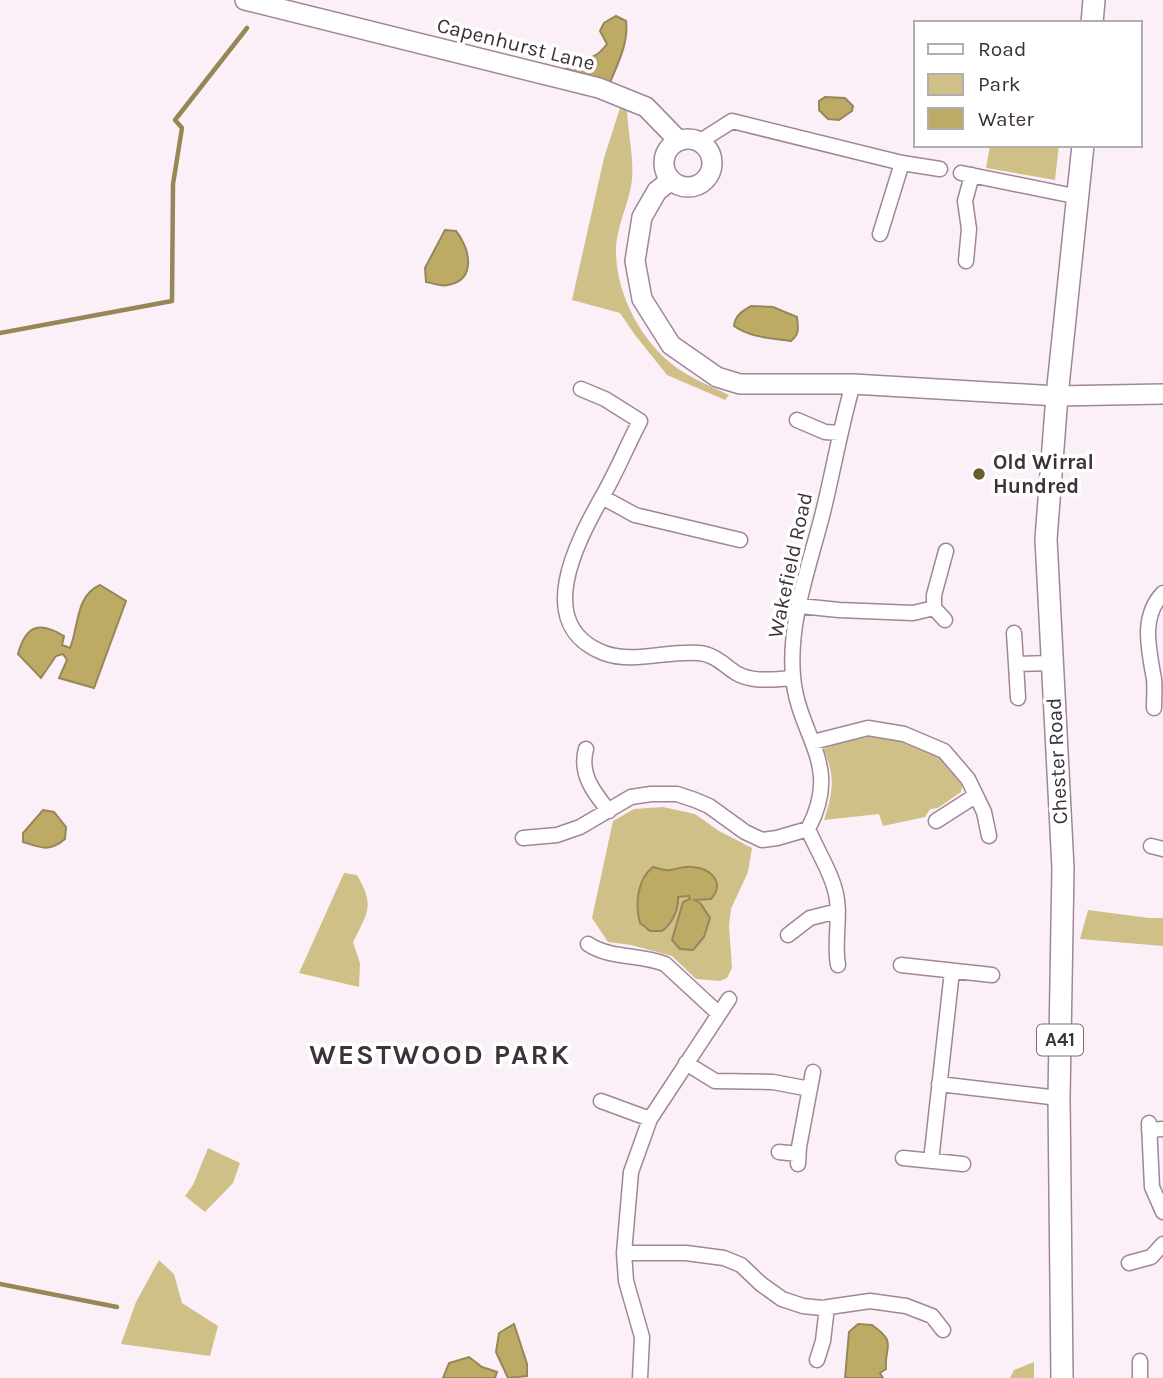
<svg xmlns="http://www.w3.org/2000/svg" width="1163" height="1378" font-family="Karla,sans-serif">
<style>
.green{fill:#cfc088;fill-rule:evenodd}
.water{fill:#bcaa65;stroke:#968658;stroke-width:2}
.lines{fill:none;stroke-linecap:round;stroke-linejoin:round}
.stream{stroke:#968658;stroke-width:4.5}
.street-casing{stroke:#a1859a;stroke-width:17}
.secondary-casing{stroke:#a1859a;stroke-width:22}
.primary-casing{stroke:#a1859a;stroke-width:24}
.street{stroke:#fff;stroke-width:14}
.secondary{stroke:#fff;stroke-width:19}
.primary{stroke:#fff;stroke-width:21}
.poi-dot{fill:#6a5d2a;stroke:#fff;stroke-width:2.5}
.labels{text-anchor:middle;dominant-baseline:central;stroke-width:7;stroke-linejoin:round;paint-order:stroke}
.shield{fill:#fff;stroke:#776f75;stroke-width:2}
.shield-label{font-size:19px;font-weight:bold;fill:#3d313a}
.street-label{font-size:21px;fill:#3d313a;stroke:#fff}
.poi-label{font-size:21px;font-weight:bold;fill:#3d313a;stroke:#fff;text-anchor:start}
.district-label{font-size:28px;font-weight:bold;letter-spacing:2px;fill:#3d313a;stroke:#fff}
</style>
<rect width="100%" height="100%" fill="#fcf0f8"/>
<path class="green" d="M 620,108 L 627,110 C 628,133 634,158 632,180 C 630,201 617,224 616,248 C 615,293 641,342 677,368 C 693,379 712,387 729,395 L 725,400 L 667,375 L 635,335 L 620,313 L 572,300 L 604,158 Z
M 990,145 L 1059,145 L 1055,180 L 986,168 Z
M 868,737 C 911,739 935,746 963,781 L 961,792 L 938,808 L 930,809 L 925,817 L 883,826 L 879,814 L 824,820 C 833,792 836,776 823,749 L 842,741 Z
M 663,807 L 695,814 L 719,831 L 752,848 L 748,872 L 731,909 L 729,926 L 732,968 L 727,978 L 720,981 L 696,979 L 672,956 L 631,945 L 608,942 L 592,918 L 613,821 L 634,809 ZM 653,867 L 670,870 L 691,867 L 707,872 L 718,885 L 706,900 L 698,898 L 694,900 L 709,918 L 704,937 L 672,940 L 683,902 L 690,899 L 689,896 L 677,897 L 645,929 C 631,913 637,879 653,867 Z
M 344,873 L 357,875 C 375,906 368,912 353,942 L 360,963 L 359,987 L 299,973 Z
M 1088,910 L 1149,918 L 1163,918 L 1163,946 L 1080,939 Z
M 208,1148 L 240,1163 L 233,1183 L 205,1212 L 185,1196 L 193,1185 Z
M 159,1260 L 174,1274 L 182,1303 L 218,1326 L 210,1356 L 121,1344 L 136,1302 Z
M 1034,1362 L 1034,1378 L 1010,1378 L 1014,1370 Z"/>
<path class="water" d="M 616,16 L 626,21 C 629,43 617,65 609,85 L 566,69 L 577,60 C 591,59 598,56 607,44 L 600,31 L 604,23 Z
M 825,97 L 845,98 L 853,106 L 852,111 L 839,120 L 828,119 L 819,110 L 819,101 Z
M 445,230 L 456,231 C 470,248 477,280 448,285 C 441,287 433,283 426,282 L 425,268 Z
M 751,306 L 773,307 L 797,317 C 798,327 800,334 791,341 C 771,338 751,338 734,326 C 735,315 743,311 751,306 Z
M 100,585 L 126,601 L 94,688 L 59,678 L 67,660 L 63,654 L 56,656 L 41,678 L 18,654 C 26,625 39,621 64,636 L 62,645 L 70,648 C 79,627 75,596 100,585 Z
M 43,810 L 54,812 L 66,827 L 65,839 C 50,852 41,848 23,842 L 23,833 Z
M 653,867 C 658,868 665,871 670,870 C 677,869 683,866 692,867 C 710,868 726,882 711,899 L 695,900 L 701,904 L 710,918 L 704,937 L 693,950 L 680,949 L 672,940 L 683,902 L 690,899 L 689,896 L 678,897 C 679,909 672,924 662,931 L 650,931 L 640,923 C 635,905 637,879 653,867 Z
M 514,1324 L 527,1364 L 527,1376 L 508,1378 L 496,1352 L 499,1333 Z
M 858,1324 L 872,1325 C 898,1343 884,1346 886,1369 L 880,1373 L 883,1378 L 845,1378 L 849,1332 Z
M 469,1357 L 482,1367 L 497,1372 L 495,1378 L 443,1378 L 449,1363 Z"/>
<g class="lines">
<path class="stream" d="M 0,333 L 172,301 L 173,184 L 182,128 L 175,120 L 247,28
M 0,1284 L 117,1307"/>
<defs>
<path id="street" d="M 699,142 L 732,121 L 902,163 L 940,169
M 961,173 L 1079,197
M 880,234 L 902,163
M 966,261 L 969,229 L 965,201 L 972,175
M 581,389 L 605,399 L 640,421 C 627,446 616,473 602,497 C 577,542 532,625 604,653 C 634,664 668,650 699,653 C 714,654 724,665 736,673 C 753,683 774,679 793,678
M 797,420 L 825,432 L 839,433
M 602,497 L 635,515 L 740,540
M 800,606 L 839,610 L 913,613 L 934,608
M 945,620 L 934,608 L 934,595 L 946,551
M 1014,633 L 1016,664
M 1018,698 L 1016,664 L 1051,663
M 1154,708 C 1154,699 1155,688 1154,679 C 1149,650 1140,617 1163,593
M 813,742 L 868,728 L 904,734 L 944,751 L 968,779 L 984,812 L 989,836
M 586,749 C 579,774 594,793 609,811
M 936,821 L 975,796
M 808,829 C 817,851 834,876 837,900 C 840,921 834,943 838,965
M 523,838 L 557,835 L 580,827 L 631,797 L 651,794 L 677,794 L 695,800 L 709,806 L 745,832 L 762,840 L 777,838 L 808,829 C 843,764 798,737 793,676 C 788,620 811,562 824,508 C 834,467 841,425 853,384
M 1151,846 L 1163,849
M 788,935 L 810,918 L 838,911
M 588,944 C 610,959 640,954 665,964 L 719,1014
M 901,965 L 992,975
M 686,1063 L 715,1081 L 773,1082 L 810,1089
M 939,1084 L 1059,1098
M 601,1101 L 650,1119
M 1149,1123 L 1152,1187 L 1163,1212
M 1149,1130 L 1163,1129
M 779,1152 L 798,1154
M 903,1158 L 963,1164
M 931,1161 L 952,971
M 798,1164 L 799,1147 L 813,1072
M 624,1253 L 686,1253 L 724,1258 L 741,1265 L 761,1284 L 782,1299 L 803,1306 L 822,1308 L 870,1301 L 906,1306 L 932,1316 L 943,1330
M 1129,1263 L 1151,1257 L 1163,1244
M 817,1360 L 823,1341 L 827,1307
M 640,1378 L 642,1337 L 626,1281 L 624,1253 L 631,1172 L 650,1119 L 729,999
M 1140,1378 L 1140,1361"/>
<path id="secondary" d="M 245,0 L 599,88 L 646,107 L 679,141
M664 163a24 24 0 1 1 48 0a24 24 0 1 1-48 0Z
M 671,180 L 657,191 L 642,217 L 635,261 L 642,299 L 671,345 L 717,377 L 740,384 L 853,384 L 1057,396 L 1163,394"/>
<path id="primary" d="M 1092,23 L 1094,0
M 1062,1378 L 1059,1098 L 1063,868 L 1046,539 L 1057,396 L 1083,145"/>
</defs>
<use href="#street" class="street-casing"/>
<use href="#secondary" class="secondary-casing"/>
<use href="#primary" class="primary-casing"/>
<use href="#street" class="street"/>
<use href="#secondary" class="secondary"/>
<use href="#primary" class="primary"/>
</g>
<circle class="poi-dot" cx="979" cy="474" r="7"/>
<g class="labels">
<rect class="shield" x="1037" y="1024.5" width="46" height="31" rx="5"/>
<g class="shield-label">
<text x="1060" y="1040">A41</text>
</g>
<g class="street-label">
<text transform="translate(516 44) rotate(14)">Capenhurst Lane</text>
<text transform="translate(790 565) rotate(-78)">Wakefield Road</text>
<text transform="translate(1057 761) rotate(-93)">Chester Road</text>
</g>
<g class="poi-label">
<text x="993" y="462">Old Wirral<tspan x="993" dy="24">Hundred</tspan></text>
</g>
<g class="district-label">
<text x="440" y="1054">WESTWOOD PARK</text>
</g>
</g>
<rect x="914" y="21" width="228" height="126" fill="#ffffff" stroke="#b1adb0" stroke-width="2"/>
<rect x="928" y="44" width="35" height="10" fill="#ffffff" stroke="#b1adb0" stroke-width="2"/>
<text x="978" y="56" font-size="21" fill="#3d313a">Road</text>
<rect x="928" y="74" width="35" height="21" fill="#cfc088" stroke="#b1adb0" stroke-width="2"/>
<text x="978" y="91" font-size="21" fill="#3d313a">Park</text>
<rect x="928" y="108" width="35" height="21" fill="#bcaa65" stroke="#b1adb0" stroke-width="2"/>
<text x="978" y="126" font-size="21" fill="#3d313a">Water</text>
</svg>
